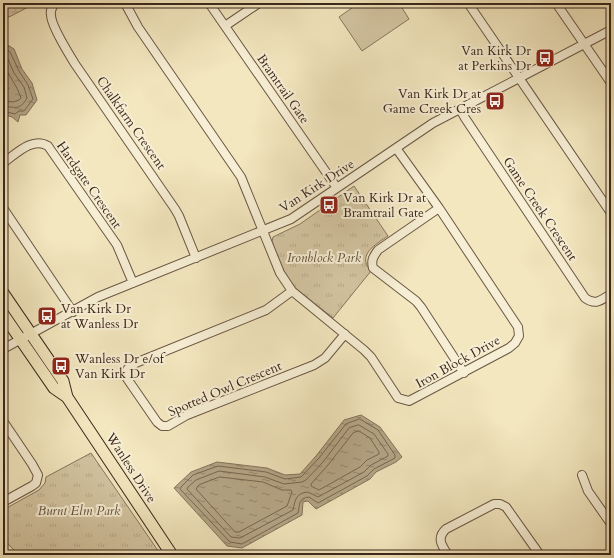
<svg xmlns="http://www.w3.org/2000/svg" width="614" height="558" font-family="Cardo,serif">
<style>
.grass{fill:url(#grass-tufts);stroke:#88765f}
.wetland{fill:url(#wetland-marsh);stroke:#88765f}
.pitch{fill:#d4c6a3;stroke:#88765f}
.water{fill:url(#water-ripples);stroke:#85735c}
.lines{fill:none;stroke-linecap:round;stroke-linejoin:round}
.shore{stroke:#786651;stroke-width:1}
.minor-casing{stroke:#6a5744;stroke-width:10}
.major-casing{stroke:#3c271b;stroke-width:13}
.minor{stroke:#f7efd5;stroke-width:8}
.major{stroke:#f3e7bf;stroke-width:11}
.labels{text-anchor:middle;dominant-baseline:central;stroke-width:4;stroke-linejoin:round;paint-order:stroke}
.poi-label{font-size:13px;fill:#3c271b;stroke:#f7efd5;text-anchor:start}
.street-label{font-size:13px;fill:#3c271b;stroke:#f7efd5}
.park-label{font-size:13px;font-style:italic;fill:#624f3d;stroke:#f7efd5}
</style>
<defs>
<pattern id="grass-tufts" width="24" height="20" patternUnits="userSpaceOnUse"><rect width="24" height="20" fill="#d4c6a3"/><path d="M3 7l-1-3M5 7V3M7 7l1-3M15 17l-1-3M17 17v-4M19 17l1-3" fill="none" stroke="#b7aa8c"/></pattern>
<pattern id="wetland-marsh" width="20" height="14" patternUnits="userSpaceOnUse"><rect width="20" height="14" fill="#d4c6a3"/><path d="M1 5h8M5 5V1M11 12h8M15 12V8" fill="none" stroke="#b7aa8c"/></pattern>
<pattern id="water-ripples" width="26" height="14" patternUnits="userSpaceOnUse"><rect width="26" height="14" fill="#b5a687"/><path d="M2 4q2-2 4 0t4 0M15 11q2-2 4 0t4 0" fill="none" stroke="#94876e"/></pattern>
</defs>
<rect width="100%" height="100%" fill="#f3e7bf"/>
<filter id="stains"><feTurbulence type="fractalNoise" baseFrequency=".005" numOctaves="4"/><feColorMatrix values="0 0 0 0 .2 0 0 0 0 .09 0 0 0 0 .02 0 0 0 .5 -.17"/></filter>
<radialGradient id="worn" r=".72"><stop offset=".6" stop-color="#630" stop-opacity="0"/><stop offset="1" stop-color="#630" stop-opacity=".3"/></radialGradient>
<path class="grass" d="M 354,186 L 388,236 C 376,244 356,255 371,271 L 333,318 L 294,287 C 284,274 276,257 272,241 L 273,237 L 300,224 Z
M 91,453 L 161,555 L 19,555 L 3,539 L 3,510 L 39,490 L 45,483 L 46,477 Z"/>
<path class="wetland" d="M 3,3 L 36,3 L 11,16 L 3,19 Z"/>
<path class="pitch" d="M 359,3 L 399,3 L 409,19 L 362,51 L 339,17 Z"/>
<path class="water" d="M 3,42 L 14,49 L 22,69 L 32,83 L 37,100 L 26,115 L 20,115 L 18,122 L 12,117 L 3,114 Z
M 361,415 L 380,427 L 402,457 L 396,462 L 376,472 L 370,479 L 316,509 L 308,501 L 303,502 L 302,515 L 242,548 L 227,546 L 174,488 L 191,472 L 217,462 L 267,468 L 285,475 L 300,474 L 316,456 L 344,420 Z"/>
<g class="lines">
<path class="shore" d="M 3,47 L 10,52 L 19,71 L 28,85 L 33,99 L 24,111 L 19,111 L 15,114 L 3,111
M 3,52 L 6,55 L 14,73 L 24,87 L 27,98 C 20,111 14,107 3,106
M 3,63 C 8,75 17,85 21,98 L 19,100 L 13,102 L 3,100
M 360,419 L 378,430 L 395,455 L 395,458 L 374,469 L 367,476 L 318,503 L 309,497 C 298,498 300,505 298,513 L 242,544 L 230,542 L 180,489 L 181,487 L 193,475 L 218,466 L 266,472 L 285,479 L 301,477 L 319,458 L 346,424 Z
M 359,425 L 374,434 L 388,454 L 388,456 L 371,465 L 364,472 L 318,497 L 308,492 C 296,493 295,500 293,510 L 240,538 L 231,537 L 187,489 L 188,487 L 196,480 L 219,471 L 265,477 L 284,484 L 302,482 L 306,480 L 323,462 L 349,428 Z
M 359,431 L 370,438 L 379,452 L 379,454 L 367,460 L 360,467 L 319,490 L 311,486 L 311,484 L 328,465 L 353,433 Z
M 220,477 L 263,482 L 282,490 L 291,490 L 292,492 L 287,506 L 239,532 L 235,532 L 196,489 L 199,485 Z"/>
<defs>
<path id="minor" d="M 55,3 C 52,7 50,10 51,15 C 51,26 69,54 75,64 L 175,209 L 179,216 L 196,258
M 125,3 L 138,27 L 241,177 L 280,273 L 292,291 L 364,350 L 371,357 L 398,398 L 409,401 L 509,348 L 515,343 L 519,336 L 518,327 L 439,208 L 396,148
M 209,3 L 337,188
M 468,3 L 611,213
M 556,3 L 611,83
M 225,26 L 259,3
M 460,109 L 465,118 L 585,298 C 596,306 601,300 611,294
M 3,163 C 15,155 32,136 48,146 L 117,245 L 133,283
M 3,208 L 73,312
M 439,208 L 378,250 C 373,257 371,260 373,268 L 416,301 L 421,307 L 464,373
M 292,291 L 266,310 L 138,362 C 131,365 125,368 126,377 L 157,422 L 162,426 L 168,426 L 187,415 L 314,365 L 325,358 L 345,334
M 3,349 L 98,297 L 291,219 L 433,123 L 611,30
M 3,421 L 32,464 L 38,475 L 36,483 L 32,486 L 3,502
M 582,475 L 588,491 L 611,524
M 448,555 C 442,546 436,538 446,529 L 494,504 L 500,504 L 506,507 L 540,555"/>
<path id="major" d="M 3,293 L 63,381 L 67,397
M 3,314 L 54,388 L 67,397 L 172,555"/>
</defs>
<use href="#minor" class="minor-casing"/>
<use href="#major" class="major-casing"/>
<use href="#minor" class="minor"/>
<use href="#major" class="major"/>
</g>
<defs>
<symbol id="bus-square" viewBox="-11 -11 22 22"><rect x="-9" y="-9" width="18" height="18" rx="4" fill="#8f2418" stroke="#f7efd5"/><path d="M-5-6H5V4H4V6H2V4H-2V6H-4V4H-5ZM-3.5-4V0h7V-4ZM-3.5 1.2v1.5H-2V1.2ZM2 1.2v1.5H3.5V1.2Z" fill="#fff"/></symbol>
</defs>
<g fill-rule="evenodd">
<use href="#bus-square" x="534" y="47" width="22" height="22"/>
<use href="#bus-square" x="484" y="90" width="22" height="22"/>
<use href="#bus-square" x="318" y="194" width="22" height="22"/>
<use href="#bus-square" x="36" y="305" width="22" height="22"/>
<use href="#bus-square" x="50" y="355" width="22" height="22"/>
</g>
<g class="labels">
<g class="poi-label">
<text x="531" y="51" text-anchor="end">Van Kirk Dr<tspan x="531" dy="15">at Perkins Dr</tspan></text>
<text x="481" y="94" text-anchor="end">Van Kirk Dr at<tspan x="481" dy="15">Game Creek Cres</tspan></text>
<text x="343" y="198">Van Kirk Dr at<tspan x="343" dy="15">Bramtrail Gate</tspan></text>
<text x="61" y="309">Van Kirk Dr<tspan x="61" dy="15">at Wanless Dr</tspan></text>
<text x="75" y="359">Wanless Dr e/of<tspan x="75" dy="15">Van Kirk Dr</tspan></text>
</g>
<g class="street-label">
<text transform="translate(283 89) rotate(55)">Bramtrail Gate</text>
<text transform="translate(131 123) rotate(55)">Chalkfarm Crescent</text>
<text transform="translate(89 185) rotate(55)">Hardgate Crescent</text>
<text transform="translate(317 186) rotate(-33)">Van Kirk Drive</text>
<text transform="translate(540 209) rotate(56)">Game Creek Crescent</text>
<text transform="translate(458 362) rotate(-29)">Iron Block Drive</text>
<text transform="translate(225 389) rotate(-23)">Spotted Owl Crescent</text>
<text transform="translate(131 468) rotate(57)">Wanless Drive</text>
</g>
<g class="park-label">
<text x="324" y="258">Ironblock Park</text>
<text x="79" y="511">Burnt Elm Park</text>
</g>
</g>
<rect width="614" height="558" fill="none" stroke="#f3e7bf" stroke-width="16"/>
<rect x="4" y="4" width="606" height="550" fill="none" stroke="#3c271b" stroke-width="2"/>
<rect x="8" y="8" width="598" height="542" fill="none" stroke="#3c271b"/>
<rect width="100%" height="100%" filter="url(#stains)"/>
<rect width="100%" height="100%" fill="url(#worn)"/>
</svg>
